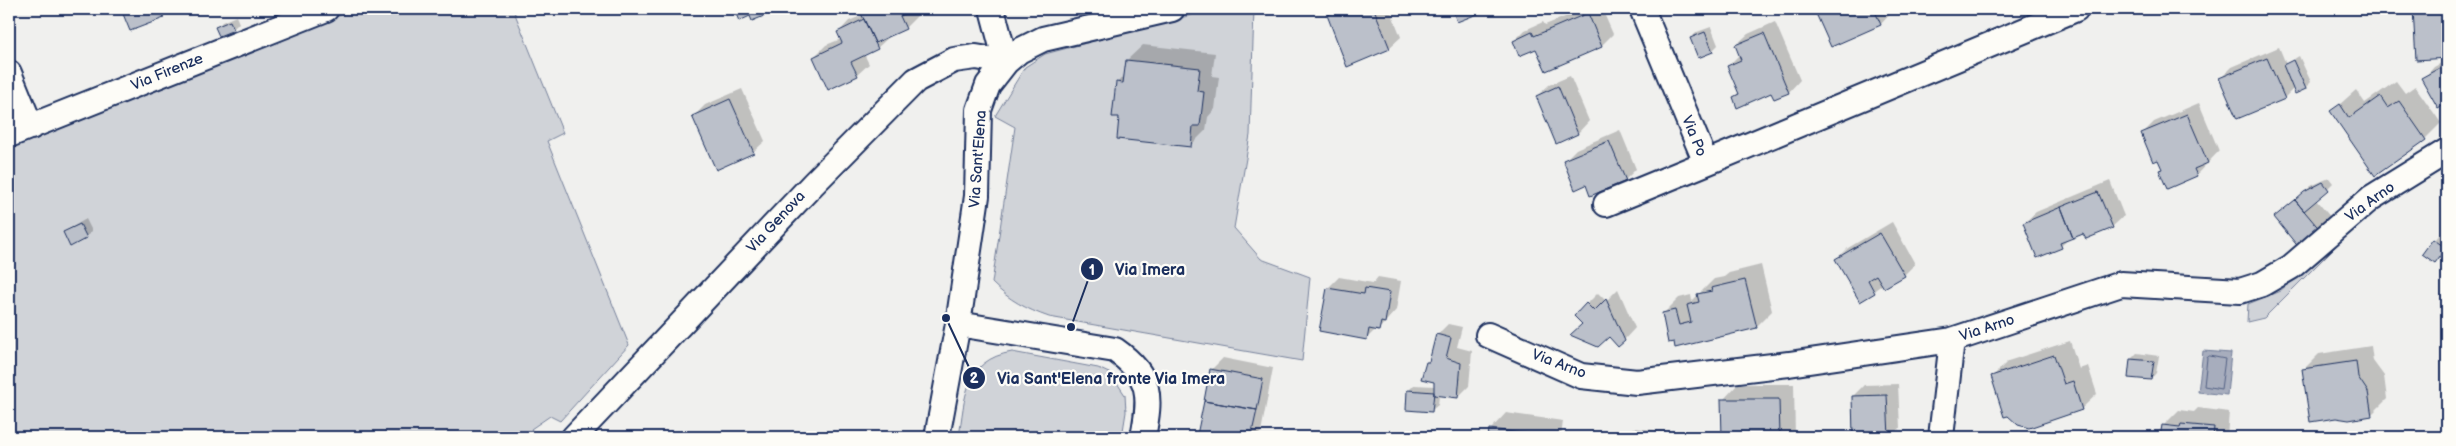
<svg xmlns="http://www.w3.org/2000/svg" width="2456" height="446" font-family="'Balsamiq Sans',sans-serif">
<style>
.green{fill:#d0d3d8;stroke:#76819b}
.water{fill:#a7adbd;stroke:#6f7b97}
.shadow{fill:#0003}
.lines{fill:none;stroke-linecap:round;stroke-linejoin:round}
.shore{stroke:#536184;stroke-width:1}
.building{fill:#bbc0ca;stroke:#1b2f5e}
.minor-casing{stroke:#1b2f5e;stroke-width:28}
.minor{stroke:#fdfcf7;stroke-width:24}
.labels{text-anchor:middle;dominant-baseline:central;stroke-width:4.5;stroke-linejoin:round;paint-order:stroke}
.street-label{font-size:15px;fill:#1b2f5e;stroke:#fdfcf7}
.leader{fill:none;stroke:#1b2f5e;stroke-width:2}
.callout-dot{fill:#1b2f5e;stroke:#fdfcf7;stroke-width:2}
.mark-label{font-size:15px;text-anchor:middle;font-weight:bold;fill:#fff}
.callout-label{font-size:16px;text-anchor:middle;font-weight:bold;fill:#1b2f5e;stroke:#fdfcf7;stroke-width:4.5;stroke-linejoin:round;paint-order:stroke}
</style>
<rect width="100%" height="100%" fill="#f0f0ee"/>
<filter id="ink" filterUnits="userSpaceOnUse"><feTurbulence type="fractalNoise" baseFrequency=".02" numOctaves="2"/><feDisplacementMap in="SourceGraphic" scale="10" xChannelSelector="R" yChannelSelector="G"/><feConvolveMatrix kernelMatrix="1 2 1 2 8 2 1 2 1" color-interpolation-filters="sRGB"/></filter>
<g filter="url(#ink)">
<path class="green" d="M 356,9 L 513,9 L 563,133 L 547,141 L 629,345 L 560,421 L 550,416 L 531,429 L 536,437 L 9,437 L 9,147 Z
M 1214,9 L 1254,9 L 1250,135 L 1234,228 L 1261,259 L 1310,277 L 1302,361 L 1049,317 C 1026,309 1009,300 992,283 L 1015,127 L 995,116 L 1025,67 L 1045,54 Z
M 2378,204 L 2264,318 L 2247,322 L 2248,304 L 2280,291 Z
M 1012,352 L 1098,368 L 1111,374 L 1125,395 L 1126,412 L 1122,437 L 959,437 C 965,398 964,360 1012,352 Z"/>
<path class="water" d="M 2203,351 L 2231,353 L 2227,395 L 2198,392 Z"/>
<path class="shadow" d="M 123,9 L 172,9 L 163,17 L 131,30 Z
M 735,9 L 770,9 L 764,15 L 751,14 L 739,19 Z
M 861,9 L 913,9 L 917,16 L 905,28 L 889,37 L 877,48 L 864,54 L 869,64 L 857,75 L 814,57 L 826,45 L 841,39 L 838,33 L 849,21 L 863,15 Z
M 1335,9 L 1390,9 L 1401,37 L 1389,48 L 1328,15 Z
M 1585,9 L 1602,9 L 1613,34 L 1601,46 L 1537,47 L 1514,41 L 1525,30 L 1543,22 L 1545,25 Z
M 1817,9 L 1890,9 L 1892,12 L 1881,24 L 1831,45 Z
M 2414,9 L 2447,9 L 2447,56 L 2417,58 Z
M 236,16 L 239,23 L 233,29 L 217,28 L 222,22 Z
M 1775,22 L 1800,80 L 1789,92 L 1774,98 L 1772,92 L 1734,97 L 1739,92 L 1728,66 L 1740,54 L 1736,45 L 1748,34 Z
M 1711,27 L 1718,45 L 1712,51 L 1691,38 L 1697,32 Z
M 1143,45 L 1215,53 L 1212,76 L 1219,77 L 1215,109 L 1208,117 L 1206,130 L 1190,146 L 1120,116 L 1117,83 L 1125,74 L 1127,60 Z
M 2279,47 L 2286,64 L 2299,56 L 2311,82 L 2305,88 L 2294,88 L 2284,98 L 2221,78 L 2232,67 Z
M 2447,60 L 2447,102 L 2438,107 L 2423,79 L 2434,67 Z
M 1570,76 L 1589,121 L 1578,133 L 1556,142 L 1537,96 L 1549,85 Z
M 2396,81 L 2405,93 L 2415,86 L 2441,123 L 2425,139 L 2375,175 L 2331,112 L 2356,90 L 2365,103 Z
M 742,89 L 765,141 L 753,152 L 694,116 L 705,105 Z
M 2199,103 L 2219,151 L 2196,175 L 2163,168 L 2142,134 L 2154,122 Z
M 1620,130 L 1636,169 L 1625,180 L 1586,184 L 1564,161 L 1576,149 Z
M 2329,178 L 2333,183 L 2316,200 L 2332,219 L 2320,230 L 2276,217 L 2311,186 Z
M 2110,181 L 2124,216 L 2112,227 L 2084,232 L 2070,238 L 2061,246 L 2024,223 L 2036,212 Z
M 86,219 L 92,231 L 86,237 L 64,232 Z
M 1892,222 L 1915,264 L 1904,275 L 1883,284 L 1860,301 L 1836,260 L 1848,248 Z
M 2440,234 L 2447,239 L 2447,247 L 2435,262 L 2424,254 Z
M 1761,265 L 1772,311 L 1756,327 L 1676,346 L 1663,314 L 1679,298 L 1691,295 L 1692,301 L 1714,279 L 1724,277 L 1729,273 Z
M 1339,277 L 1373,283 L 1378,277 L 1401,281 L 1396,310 L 1379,329 L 1376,329 L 1367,338 L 1328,288 Z
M 1618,289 L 1635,328 L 1624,340 L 1584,324 L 1575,316 L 1598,293 L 1606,301 Z
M 1448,324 L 1462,327 L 1457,347 L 1472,351 L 1469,386 L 1458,397 L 1439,395 L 1438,405 L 1432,410 L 1408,391 L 1414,385 L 1435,386 L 1427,362 L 1432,357 L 1437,335 Z
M 2070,341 L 2079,369 L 2088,366 L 2097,394 L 2081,409 L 1992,377 L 2008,361 Z
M 2371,346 L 2373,361 L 2384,376 L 2387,399 L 2371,415 L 2303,370 L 2319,354 Z
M 2137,353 L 2159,356 L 2156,373 L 2151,379 L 2131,359 Z
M 1223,358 L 1273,368 L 1261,432 L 1256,437 L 1218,437 L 1199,434 L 1212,369 Z
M 1738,384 L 1794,384 L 1795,437 L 1723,437 L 1723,400 Z
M 1898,384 L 1900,428 L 1891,437 L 1854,437 L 1853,396 L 1864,385 Z
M 2198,408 L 2229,412 L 2227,437 L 2162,437 L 2163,426 L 2179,410 L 2194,412 Z
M 1506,413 L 1563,421 L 1561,437 L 1489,437 L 1491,429 Z
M 1634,428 L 1693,434 L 1693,437 L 1624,437 Z"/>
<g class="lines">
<path class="shore" d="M 2210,356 L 2225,359 L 2221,389 L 2204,386 L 2207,358 Z"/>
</g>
<path class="building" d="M 121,9 L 160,9 L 164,18 L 130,31 Z
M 734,9 L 761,9 L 764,16 L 752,21 L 750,16 L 739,21 Z
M 859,9 L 915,9 L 900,16 L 906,29 L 875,43 Z
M 1342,9 L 1374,9 L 1390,49 L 1347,67 L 1327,15 Z
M 1452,9 L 1490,9 L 1457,22 Z
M 1814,9 L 1874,9 L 1881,25 L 1831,47 Z
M 2413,9 L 2447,9 L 2447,58 L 2416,60 Z
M 1588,13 L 1602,47 L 1546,71 L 1536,49 L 1519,56 L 1513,41 L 1532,32 L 1534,36 Z
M 864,19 L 878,49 L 851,62 L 858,76 L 828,90 L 813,57 L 842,43 L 837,32 Z
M 230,21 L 234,30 L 219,36 L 215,27 Z
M 1705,32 L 1713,52 L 1698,58 L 1690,38 Z
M 1764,33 L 1789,93 L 1774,99 L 1771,93 L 1737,108 L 1733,97 L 1739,94 L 1727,66 L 1741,60 L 1735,45 Z
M 2267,58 L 2285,99 L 2237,119 L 2219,78 Z
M 1126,60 L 1200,68 L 1197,91 L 1204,92 L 1200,126 L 1193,126 L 1191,147 L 1117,139 L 1119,117 L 1112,117 L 1116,82 L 1123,83 Z
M 2293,60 L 2306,89 L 2295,94 L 2283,65 Z
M 2445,65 L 2447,70 L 2447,103 L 2438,108 L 2421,78 Z
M 1558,86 L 1578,134 L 1556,144 L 1536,96 Z
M 2380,96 L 2388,108 L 2399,101 L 2426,140 L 2375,176 L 2330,111 L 2340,104 L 2349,118 Z
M 730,99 L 754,153 L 716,170 L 692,116 Z
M 2187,114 L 2208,163 L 2194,169 L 2197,176 L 2167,189 L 2159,170 L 2162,169 L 2158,160 L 2153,162 L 2141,133 Z
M 1609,141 L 1626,181 L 1590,196 L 1586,185 L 1575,190 L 1563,160 Z
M 2323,182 L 2329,190 L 2304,211 L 2295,200 L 2304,192 Z
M 2098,192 L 2113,228 L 2086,239 L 2083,234 L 2073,238 L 2061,207 Z
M 2295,200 L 2321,231 L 2300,249 L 2274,217 Z
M 2061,207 L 2073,238 L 2060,243 L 2062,248 L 2037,258 L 2023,223 Z
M 80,224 L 87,238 L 70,247 L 63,232 Z
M 1880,233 L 1905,276 L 1884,288 L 1876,275 L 1868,280 L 1875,293 L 1860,302 L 1835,259 Z
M 2433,239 L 2446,248 L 2435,263 L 2422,254 Z
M 1745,280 L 1757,328 L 1675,348 L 1674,342 L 1668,343 L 1662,313 L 1675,310 L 1679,325 L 1691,322 L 1687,305 L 1699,302 L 1697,294 L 1712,291 L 1711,288 Z
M 1327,288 L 1364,294 L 1365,288 L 1390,292 L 1385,323 L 1381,322 L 1379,331 L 1369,329 L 1367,340 L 1319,331 Z
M 1606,299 L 1625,341 L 1618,347 L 1609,337 L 1598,347 L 1570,335 L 1582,324 L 1574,316 L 1586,303 L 1594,311 Z
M 1436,334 L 1451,338 L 1446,358 L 1461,363 L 1458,398 L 1434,395 L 1434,382 L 1421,379 L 1426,362 L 1429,362 Z
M 2054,355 L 2064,384 L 2073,381 L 2082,410 L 2029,428 L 2018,425 L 2008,416 L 2004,417 L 1991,376 Z
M 2130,359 L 2154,361 L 2151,380 L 2128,378 Z
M 2356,361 L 2358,377 L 2368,392 L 2372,416 L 2349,420 L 2336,418 L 2310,422 L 2302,369 Z
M 1210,369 L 1263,379 L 1257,410 L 1204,401 Z
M 1407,390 L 1434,392 L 1432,412 L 1406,410 Z
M 1887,395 L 1889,437 L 1853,437 L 1852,396 Z
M 1721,399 L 1779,399 L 1780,437 L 1722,437 Z
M 1204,401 L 1257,410 L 1251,437 L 1211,437 L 1197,435 Z
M 2181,424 L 2214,427 L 2213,437 L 2160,437 L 2162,425 L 2180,427 Z
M 1489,429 L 1548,436 L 1548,437 L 1488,437 Z"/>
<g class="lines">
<defs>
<path id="minor" d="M 9,73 L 31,127
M 9,135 L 326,9
M 1706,163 L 2076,9
M 1606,204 L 1706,163 L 1642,9
M 958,324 L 1115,350 C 1152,376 1151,396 1143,437
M 1488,335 L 1581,376 L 1637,382 L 1789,364 L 1952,340 L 2121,284 L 2240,291 L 2262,284 L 2291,267 L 2371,198 L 2447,151
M 574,437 L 813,184 L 916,80 L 954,60 L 976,57 L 1006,62 L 992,9
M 937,437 L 958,324 L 977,196 L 979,110 L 988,85 L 1006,62 L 1019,51 L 1043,39 L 1172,9
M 1941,437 L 1952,340"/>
</defs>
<use href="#minor" class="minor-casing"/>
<use href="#minor" class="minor"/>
</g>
</g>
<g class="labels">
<g class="street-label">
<text transform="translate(167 72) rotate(-22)">Via Firenze</text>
<text transform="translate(1694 136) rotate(68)">Via Po</text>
<text transform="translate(978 159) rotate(-86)">Via Sant'Elena</text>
<text transform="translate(2370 202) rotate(-36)">Via Arno</text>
<text transform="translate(776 222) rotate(-47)">Via Genova</text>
<text transform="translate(1987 328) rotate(-18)">Via Arno</text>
<text transform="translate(1559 364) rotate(21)">Via Arno</text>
</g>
</g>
<path class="leader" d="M1071 327L1092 269M946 318L974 378"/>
<g class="callout-dot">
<circle cx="1071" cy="327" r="5"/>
<circle cx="946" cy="318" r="5"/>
<circle cx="1092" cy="269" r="12"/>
<circle cx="974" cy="378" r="12"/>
</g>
<g class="mark-label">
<text x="1092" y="275">1</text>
<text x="974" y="383">2</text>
</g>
<g class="callout-label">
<text x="1150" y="275">Via Imera</text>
<text x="1111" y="384">Via Sant'Elena fronte Via Imera</text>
</g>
<rect width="2456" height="446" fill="none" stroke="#fdfcf7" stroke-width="30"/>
<rect x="15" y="15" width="2426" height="416" fill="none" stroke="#1b2f5e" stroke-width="2" filter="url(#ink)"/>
</svg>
